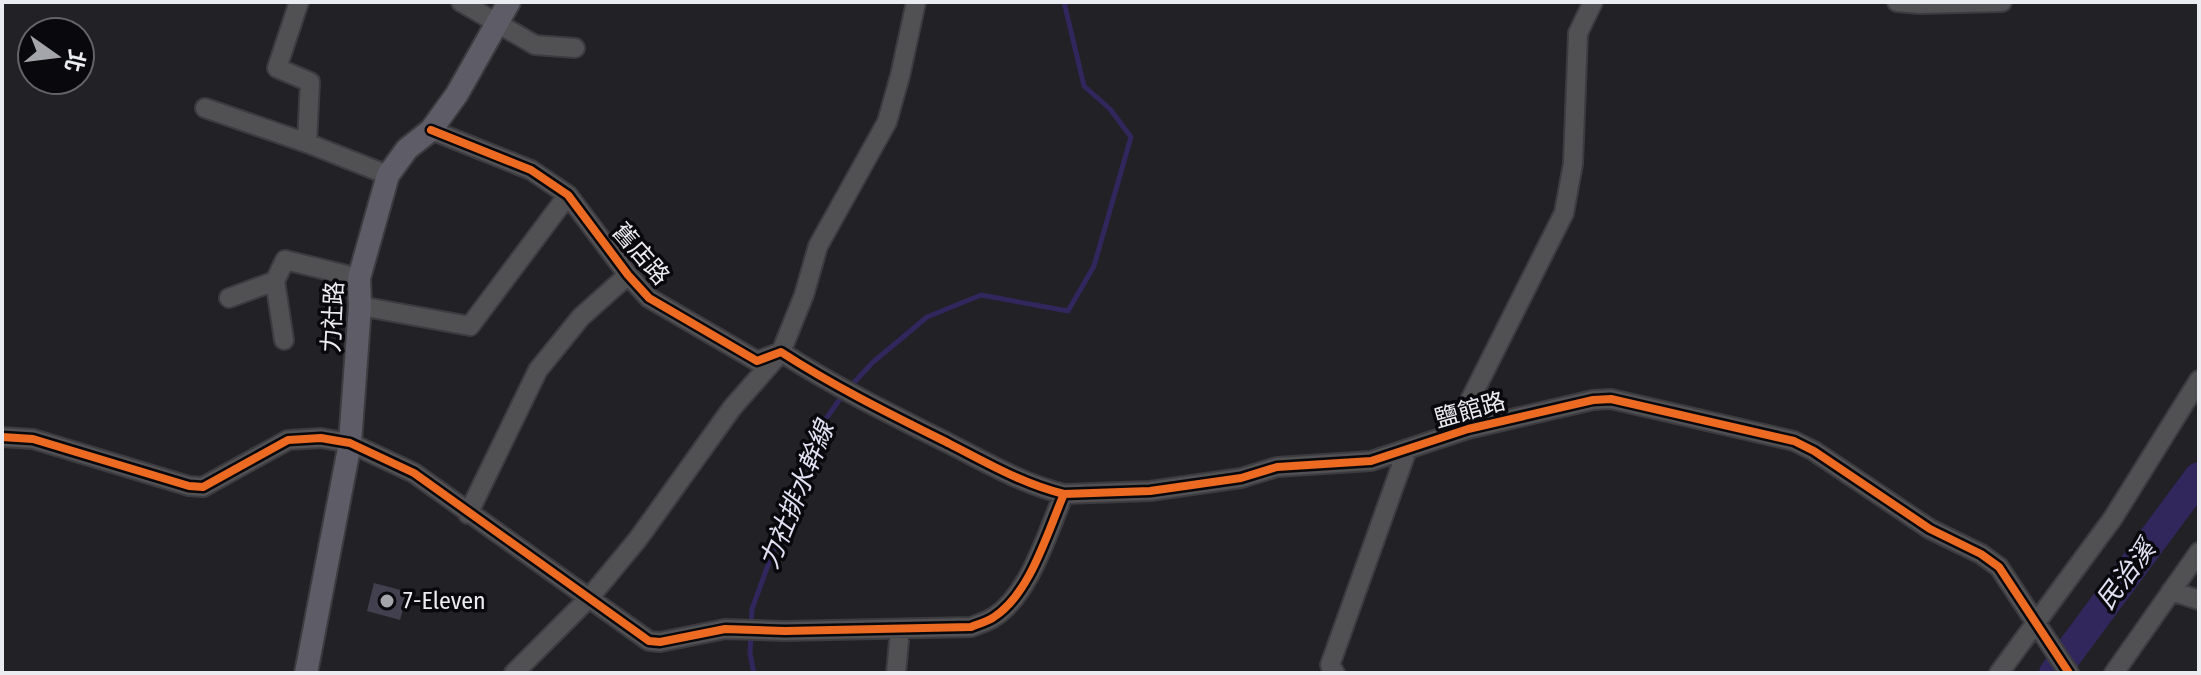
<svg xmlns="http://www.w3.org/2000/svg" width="2201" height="675" font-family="'Fira Sans Condensed','Noto Sans TC',sans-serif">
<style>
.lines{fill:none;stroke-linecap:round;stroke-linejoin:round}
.stream{stroke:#32275d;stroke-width:5}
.river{stroke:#32275d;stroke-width:30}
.building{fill:#42404e}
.minor-casing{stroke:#3c3c40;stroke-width:22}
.major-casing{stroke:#3c3c40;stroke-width:26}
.minor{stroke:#515154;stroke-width:18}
.major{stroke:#5e5d67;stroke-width:22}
.cycleway-casing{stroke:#09090d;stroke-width:13}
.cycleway{stroke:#ed6a23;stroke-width:8}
.poi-dot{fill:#a4a4ab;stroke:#09090d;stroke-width:3}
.labels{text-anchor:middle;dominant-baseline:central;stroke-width:7;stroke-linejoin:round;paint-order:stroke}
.street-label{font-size:24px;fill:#ebebf2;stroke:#09090d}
.poi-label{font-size:24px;fill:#ebebf2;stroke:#09090d;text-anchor:start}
.water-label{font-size:26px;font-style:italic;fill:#e2e1f4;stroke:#09090d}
</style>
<rect width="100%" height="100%" fill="#212126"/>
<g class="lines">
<path class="stream" d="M 850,387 L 872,363 L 927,317 L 981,295 L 1068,311 L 1094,266 L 1131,137 L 1110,109 L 1084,86 L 1064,2
M 751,625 L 752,609 L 817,431 L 843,395
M 751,635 L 750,654 L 754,673"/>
<path class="river" d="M 2054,673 L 2199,477"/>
</g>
<path class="building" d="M 374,583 L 408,592 L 400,620 L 367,611 Z"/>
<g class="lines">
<defs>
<path id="minor" d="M 299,2 L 277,68 L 310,82 L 307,143
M 461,2 L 535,45 L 575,48
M 1897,2 L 1920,4 L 2002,2
M 205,108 L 307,143 L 388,175
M 431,130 L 531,170 L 568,195 L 628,275 L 649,298 L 757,361 L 781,352 C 835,387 892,415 950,444 C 987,463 1023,484 1064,494 L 1150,491 L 1241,478 L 1277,467 L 1371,461 L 1468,429 L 1593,400 L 1611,399 L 1794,441 L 1814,451 L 1930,529 L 1981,554 L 1999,567 L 2069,673
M 275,281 L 284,340
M 229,298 L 275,281 L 285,260 L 359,278
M 360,306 L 470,326 L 568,195
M 1453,434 L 1564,213 L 1573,164 L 1578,33 L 1593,2
M 2,437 L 33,439 L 189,486 L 203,487 L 288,440 L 321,438 L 350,443 L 414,473 L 649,641 L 660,642 L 725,629 L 785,631 L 971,627 C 978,624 987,622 994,617 C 1030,594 1047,533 1064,494
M 468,514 L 538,370 L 581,317 L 628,275
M 2171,591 L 2199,600
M 514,673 L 590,597 L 638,539 L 732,408 L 781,352 L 804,295 L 818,246 L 887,122 L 900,76 L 916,2
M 896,673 L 900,630
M 1335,673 L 1330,665 L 1407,450
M 1999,673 L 2113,518 L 2199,380
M 2114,673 L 2199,552"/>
<path id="major" d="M 306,673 L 350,443 L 360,306 L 359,278 L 388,175 L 407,149 L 431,130 L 457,94 L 509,2"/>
</defs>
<use href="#minor" class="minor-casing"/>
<use href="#major" class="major-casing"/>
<use href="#minor" class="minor"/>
<use href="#major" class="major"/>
<defs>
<path id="cycleway" d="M 431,130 L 531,170 L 568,195 L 628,275 L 649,298 L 757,361 L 781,352 C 835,387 892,415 950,444 C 987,463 1023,484 1064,494 L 1150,491 L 1241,478 L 1277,467 L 1371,461 L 1468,429 L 1593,400 L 1611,399 L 1794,441 L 1814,451 L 1930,529 L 1981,554 L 1999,567 L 2069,673
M 2,437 L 33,439 L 189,486 L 203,487 L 288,440 L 321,438 L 350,443 L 414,473 L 649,641 L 660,642 L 725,629 L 785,631 L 971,627 C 978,624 987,622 994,617 C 1030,594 1047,533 1064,494"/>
</defs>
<use href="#cycleway" class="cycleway-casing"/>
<use href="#cycleway" class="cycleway"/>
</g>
<circle class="poi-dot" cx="387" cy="601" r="8"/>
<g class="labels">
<g class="street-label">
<text transform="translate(641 254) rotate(49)">舊店路</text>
<text transform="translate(333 317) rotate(-87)">力社路</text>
<text transform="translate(1470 410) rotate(-16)">鹽館路</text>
</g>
<g class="poi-label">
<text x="403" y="601">7-Eleven</text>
</g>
<g class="water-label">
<text transform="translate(797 495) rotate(-68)">力社排水幹線</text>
<text transform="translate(2126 575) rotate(-53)">民治溪</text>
</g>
</g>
<rect width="2201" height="675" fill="none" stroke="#ebebf2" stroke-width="8"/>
<g transform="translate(56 56) rotate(104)"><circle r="38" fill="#09090d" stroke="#636369" stroke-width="2"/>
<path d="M0-6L14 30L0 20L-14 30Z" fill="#a4a4ab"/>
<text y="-12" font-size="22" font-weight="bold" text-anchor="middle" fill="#ebebf2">北</text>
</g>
</svg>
